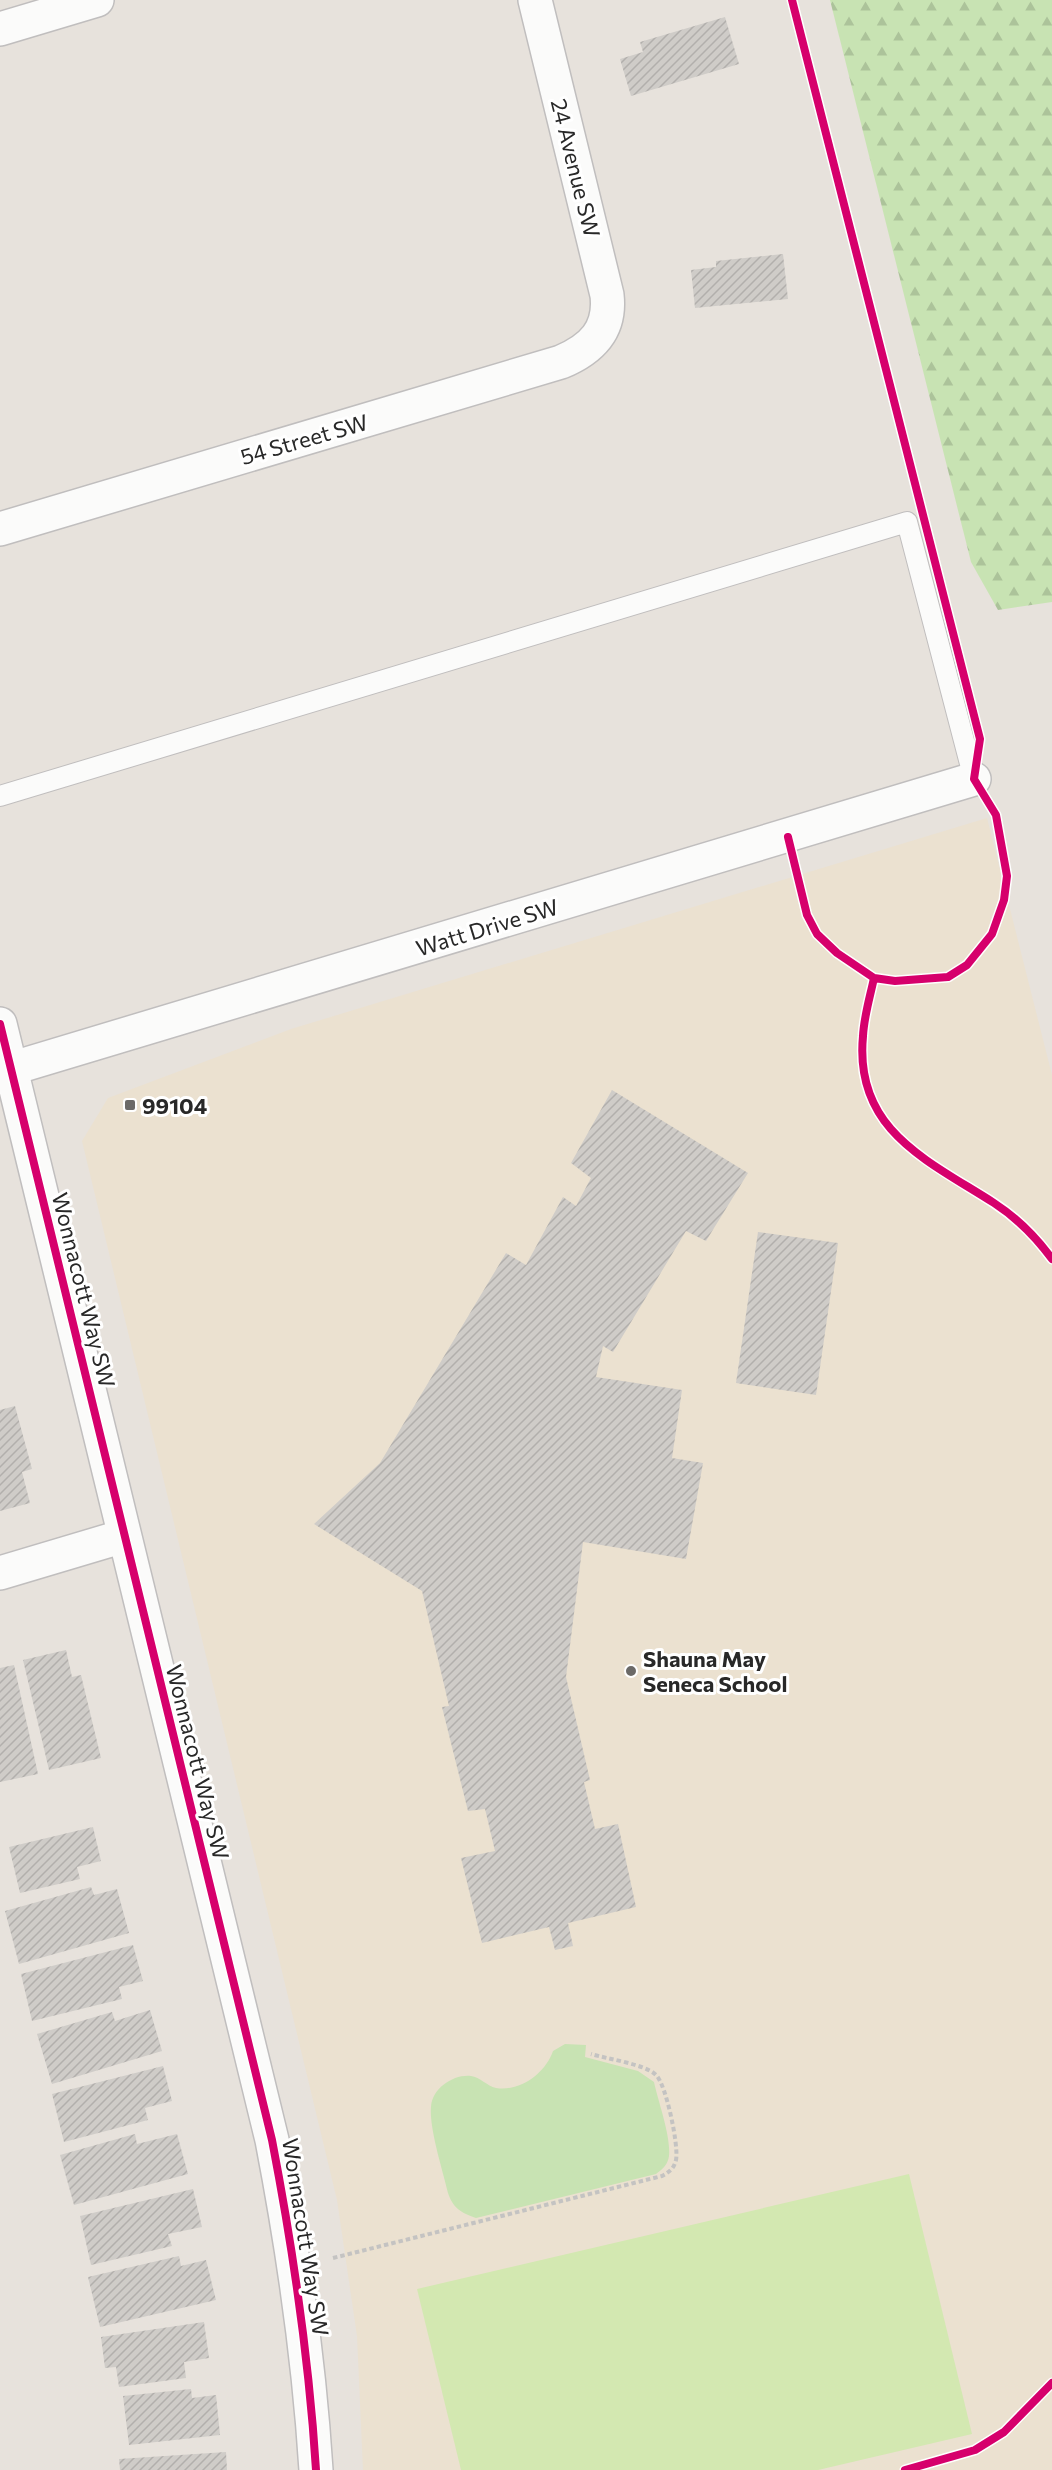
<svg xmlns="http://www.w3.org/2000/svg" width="1052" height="2470" font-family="Commissioner,sans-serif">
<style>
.education{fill:#ebe1d0}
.grass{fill:#c8e3b3}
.forest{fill:url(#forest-firs)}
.pitch{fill:#d3e8b1}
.building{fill:url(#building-hatch)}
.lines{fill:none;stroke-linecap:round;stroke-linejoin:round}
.service-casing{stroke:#c0bebe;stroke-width:22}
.minor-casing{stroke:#c0bebe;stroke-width:36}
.tertiary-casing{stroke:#c0bebe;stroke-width:36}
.path{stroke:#c4c3c2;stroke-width:4;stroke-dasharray:4.5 3;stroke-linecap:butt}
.service{stroke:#fbfbfa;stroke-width:20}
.minor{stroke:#fbfbfa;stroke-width:33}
.tertiary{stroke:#fbfbfa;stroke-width:33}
.cycleway-casing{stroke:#fff;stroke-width:11}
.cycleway{stroke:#d6006c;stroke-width:8}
.poi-dot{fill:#6b6967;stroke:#fff;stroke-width:2}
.labels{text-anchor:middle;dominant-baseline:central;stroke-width:6;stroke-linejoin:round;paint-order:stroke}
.street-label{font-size:22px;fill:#282828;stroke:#fff}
.poi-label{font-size:22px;font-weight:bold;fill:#282828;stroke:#fff;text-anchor:start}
</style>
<defs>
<pattern id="forest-firs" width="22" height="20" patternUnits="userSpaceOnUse" patternTransform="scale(1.5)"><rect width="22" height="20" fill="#c8e3b3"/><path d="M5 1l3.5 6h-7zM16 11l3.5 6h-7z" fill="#acc39a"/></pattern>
<pattern id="building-hatch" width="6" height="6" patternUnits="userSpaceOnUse" patternTransform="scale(1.5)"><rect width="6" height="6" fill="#cfccc8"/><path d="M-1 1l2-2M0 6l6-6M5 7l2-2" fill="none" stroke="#b2afac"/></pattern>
</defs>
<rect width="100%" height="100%" fill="#e7e2dc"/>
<path class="education" d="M 987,818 L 1052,1075 L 1052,2470 L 363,2470 L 357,2336 L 337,2200 L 82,1141 L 108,1098 L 291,1029 Z"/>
<path class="grass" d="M 565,2044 L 586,2045 L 585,2057 L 638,2071 L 654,2082 C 658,2101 671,2136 669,2156 C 668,2164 663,2169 656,2174 L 476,2218 C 461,2213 453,2208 448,2193 C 443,2171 429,2128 431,2107 C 432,2088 454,2074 471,2076 C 480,2077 487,2086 496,2088 C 521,2092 546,2072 553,2051 Z"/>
<path class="forest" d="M 830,0 L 1052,0 L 1052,602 L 998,610 L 971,562 Z"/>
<path class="pitch" d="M 909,2174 L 972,2434 L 818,2470 L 461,2470 L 417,2289 Z"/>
<path class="building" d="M 725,17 L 739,64 L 631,96 L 620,59 L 643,52 L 640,42 Z
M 783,254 L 788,299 L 695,308 L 691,270 L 716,267 L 716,261 Z
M 612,1090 L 748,1173 L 706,1241 L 686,1231 L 613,1352 L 603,1346 L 596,1377 L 682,1390 L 672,1458 L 703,1463 L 686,1559 L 583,1542 L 566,1677 L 590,1780 L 584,1782 L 595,1829 L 618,1824 L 636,1907 L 568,1923 L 573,1946 L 555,1950 L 549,1927 L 482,1943 L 461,1858 L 495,1851 L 485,1809 L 468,1811 L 442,1707 L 449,1706 L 422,1591 L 314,1524 L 380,1463 L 506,1253 L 526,1265 L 563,1197 L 576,1206 L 591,1178 L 571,1163 Z
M 758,1232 L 838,1243 L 816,1395 L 736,1383 Z
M 15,1406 L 32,1469 L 22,1472 L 30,1503 L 0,1511 L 0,1410 Z
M 66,1650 L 72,1677 L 81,1675 L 101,1758 L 49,1770 L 23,1660 Z
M 14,1665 L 38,1774 L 0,1782 L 0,1668 Z
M 93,1827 L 101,1861 L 77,1867 L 80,1879 L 20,1893 L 9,1847 Z
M 91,1887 L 94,1895 L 117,1889 L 129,1933 L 19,1964 L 5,1911 Z
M 133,1945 L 143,1981 L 119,1987 L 122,1999 L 32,2021 L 21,1974 Z
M 150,2010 L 162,2051 L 52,2084 L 37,2034 L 112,2012 L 115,2021 Z
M 163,2066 L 172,2101 L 145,2108 L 148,2120 L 64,2142 L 52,2094 Z
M 135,2134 L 137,2144 L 177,2134 L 188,2174 L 74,2205 L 60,2155 Z
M 193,2189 L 202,2227 L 168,2234 L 172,2246 L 91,2265 L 80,2216 Z
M 179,2256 L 181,2266 L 206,2260 L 216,2300 L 100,2327 L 88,2277 Z
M 204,2322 L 209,2358 L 184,2362 L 186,2378 L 119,2387 L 116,2367 L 105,2368 L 101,2337 Z
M 191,2389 L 192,2398 L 216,2395 L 220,2435 L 129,2445 L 123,2396 Z
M 226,2452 L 227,2470 L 120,2470 L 119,2459 Z"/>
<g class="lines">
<defs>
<path id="service" d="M 0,796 L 907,522 L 974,779"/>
<path id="minor" d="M 0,29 L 97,0
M 0,529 L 561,362 C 592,349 611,330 607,295 L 535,0
M 0,1024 L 11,1069
M 0,1573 L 124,1536"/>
<path id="tertiary" d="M 11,1069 L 272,2140 C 293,2249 309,2358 316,2470
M 0,1072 L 974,779"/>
</defs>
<use href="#service" class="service-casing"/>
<use href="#minor" class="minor-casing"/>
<use href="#tertiary" class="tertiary-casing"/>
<path class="path" d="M 333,2258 L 662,2176 C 669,2172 674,2169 676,2160 C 679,2146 666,2084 656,2075 C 645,2064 607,2059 591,2054"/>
<use href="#service" class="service"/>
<use href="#minor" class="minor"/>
<use href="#tertiary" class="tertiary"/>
<defs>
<path id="cycleway" d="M 788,837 L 807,915 L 817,934 L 837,953 L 874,978 L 895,981 L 948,977 L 967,965 L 992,934 L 1004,900 L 1007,876 L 996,815 L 974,779 L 980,739 L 792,0
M 874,978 C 870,997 864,1016 863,1036 C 854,1130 927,1160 994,1203 C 1017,1218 1036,1237 1052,1259
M 0,1024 L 272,2140 C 293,2249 309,2358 316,2470
M 905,2470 L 975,2450 L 1004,2432 L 1052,2383"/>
</defs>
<use href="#cycleway" class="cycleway-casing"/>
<use href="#cycleway" class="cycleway"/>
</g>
<g class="poi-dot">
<rect x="124" y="1099" width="12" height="12" rx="3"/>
<circle cx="631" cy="1671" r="6"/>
</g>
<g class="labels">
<g class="street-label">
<text transform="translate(576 168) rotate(76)">24 Avenue SW</text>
<text transform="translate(304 439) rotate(-16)">54 Street SW</text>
<text transform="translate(487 927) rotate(-17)">Watt Drive SW</text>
<text transform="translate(84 1290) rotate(76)">Wonnacott Way SW</text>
<text transform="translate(198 1762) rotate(76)">Wonnacott Way SW</text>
<text transform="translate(306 2237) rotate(81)">Wonnacott Way SW</text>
</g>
<g class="poi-label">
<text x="142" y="1105">99104</text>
<text x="643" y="1658">Shauna May<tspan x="643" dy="25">Seneca School</tspan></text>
</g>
</g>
</svg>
